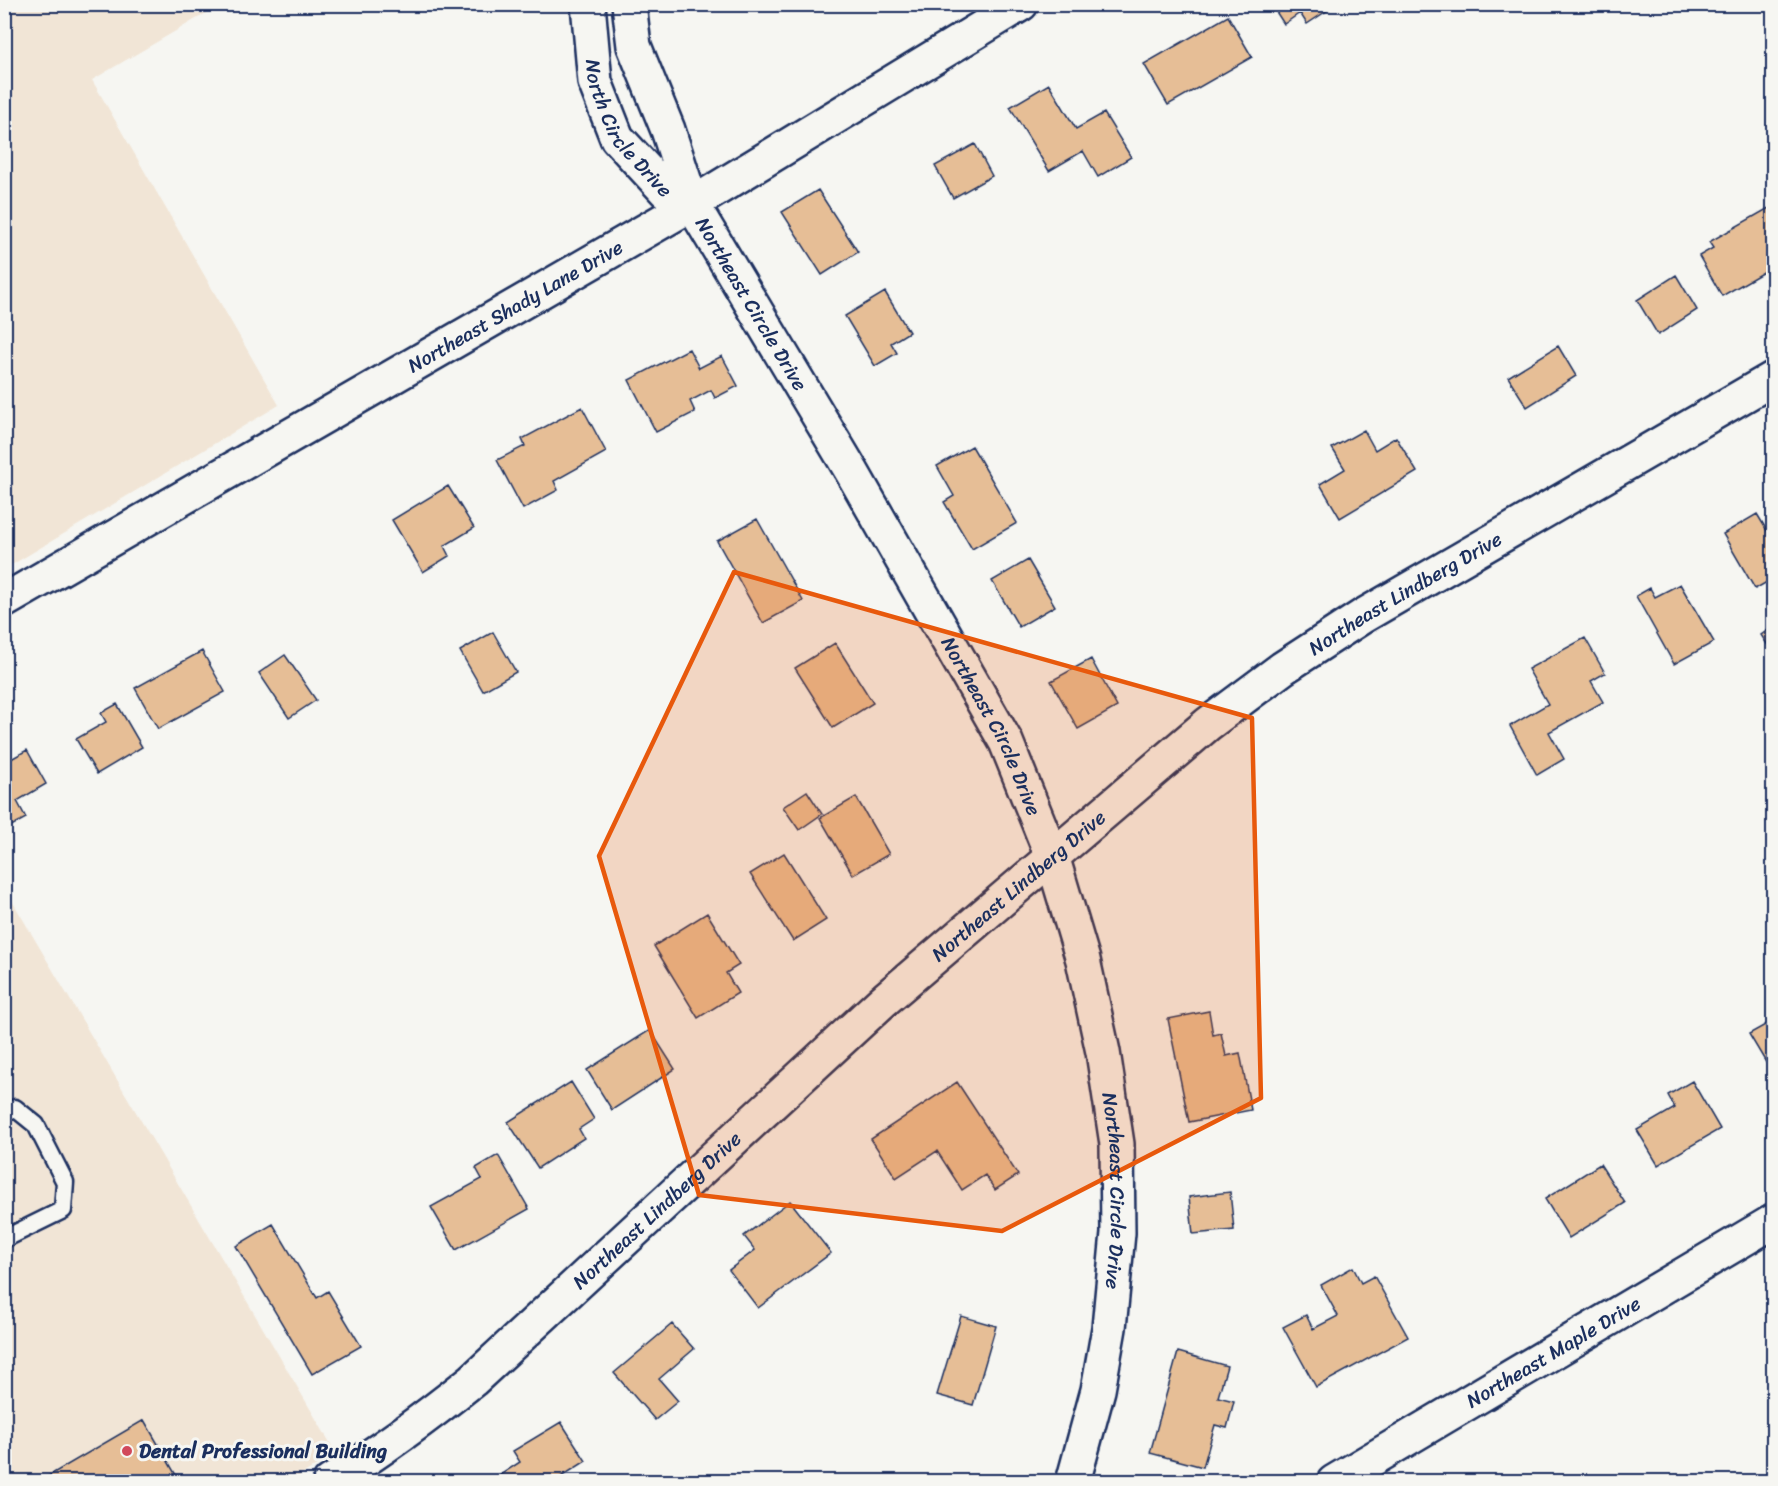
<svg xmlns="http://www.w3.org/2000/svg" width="1778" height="1486" font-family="Sriracha,sans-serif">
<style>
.built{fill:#f1e5d6}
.building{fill:#e6be96;stroke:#1b2f5e;stroke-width:1.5}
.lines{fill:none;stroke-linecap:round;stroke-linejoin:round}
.lane-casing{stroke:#1b2f5e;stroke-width:21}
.street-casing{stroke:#1b2f5e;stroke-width:38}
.secondary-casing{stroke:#1b2f5e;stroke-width:38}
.lane{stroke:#f6f6f2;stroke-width:16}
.street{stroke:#f6f6f2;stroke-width:33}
.secondary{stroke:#f6f6f2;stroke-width:33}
.marked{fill:#e8590c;fill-opacity:0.2;stroke:#e8590c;stroke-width:4.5;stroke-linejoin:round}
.poi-dot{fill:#d1495b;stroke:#f6f6f2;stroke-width:2}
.labels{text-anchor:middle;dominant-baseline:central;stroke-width:6;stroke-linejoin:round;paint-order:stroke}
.street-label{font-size:20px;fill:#1b2f5e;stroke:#f6f6f2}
.poi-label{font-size:20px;font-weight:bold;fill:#1b2f5e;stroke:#f6f6f2;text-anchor:start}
</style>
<rect width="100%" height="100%" fill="#f6f6f2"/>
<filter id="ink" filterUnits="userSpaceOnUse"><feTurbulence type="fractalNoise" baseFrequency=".0167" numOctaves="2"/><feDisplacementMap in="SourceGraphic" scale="12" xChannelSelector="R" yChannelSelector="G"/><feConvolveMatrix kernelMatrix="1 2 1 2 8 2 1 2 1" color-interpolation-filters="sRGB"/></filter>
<g filter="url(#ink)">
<path class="built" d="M 4,5 L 220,5 L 92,80 L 279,405 L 5,569 Z
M 4,887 L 336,1453 L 291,1481 L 5,1481 Z"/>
<path class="building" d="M 1271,4 L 1337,4 L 1307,24 L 1300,13 L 1284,24 Z
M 1228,16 L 1252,57 L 1168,105 L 1144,64 Z
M 1049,84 L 1076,129 L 1104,113 L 1131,157 L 1098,177 L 1083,151 L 1049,171 L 1010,107 Z
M 975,144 L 992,176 L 953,198 L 935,166 Z
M 818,190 L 858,252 L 822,275 L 782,212 Z
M 1774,205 L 1774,266 L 1722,296 L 1699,256 L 1713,248 L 1709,242 Z
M 1676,275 L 1697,310 L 1658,335 L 1637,300 Z
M 885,292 L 909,332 L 891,343 L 897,353 L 875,366 L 845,316 Z
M 1558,346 L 1576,376 L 1527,407 L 1508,377 Z
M 689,349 L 699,368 L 722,356 L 738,386 L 715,398 L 711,390 L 690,401 L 695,412 L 656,432 L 629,380 Z
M 582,407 L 606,452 L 554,481 L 558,490 L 523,509 L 497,460 L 525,446 L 522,439 Z
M 1364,430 L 1375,450 L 1396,437 L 1417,472 L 1340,518 L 1320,484 L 1345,469 L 1332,448 Z
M 972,446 L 1017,523 L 972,549 L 944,502 L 954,496 L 937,466 Z
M 448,486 L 474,528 L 444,546 L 449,556 L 423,572 L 392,520 Z
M 1757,514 L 1774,542 L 1774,578 L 1755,589 L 1723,534 Z
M 757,519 L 803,601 L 763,623 L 717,541 Z
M 1028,560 L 1055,606 L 1019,627 L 992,581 Z
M 1680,584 L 1714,642 L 1674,664 L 1636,596 L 1650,588 L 1655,597 Z
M 1774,626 L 1774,655 L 1761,635 Z
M 493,632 L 516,672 L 483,691 L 460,651 Z
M 1585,638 L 1605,673 L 1591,681 L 1603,702 L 1549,732 L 1564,759 L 1537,775 L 1510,726 L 1548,704 L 1528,669 Z
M 835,643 L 873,703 L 833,728 L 795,668 Z
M 202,651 L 225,692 L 158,729 L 135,688 Z
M 285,655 L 316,700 L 289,718 L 259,673 Z
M 1091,659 L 1117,707 L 1078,729 L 1051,681 Z
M 117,704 L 142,747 L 97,774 L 76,739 L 106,722 L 101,713 Z
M 27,750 L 46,784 L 17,801 L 26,818 L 4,830 L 4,763 Z
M 807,791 L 822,814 L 799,830 L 783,807 Z
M 856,797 L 889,854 L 853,875 L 820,818 Z
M 784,853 L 826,920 L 793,941 L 750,874 Z
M 707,913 L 739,965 L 726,973 L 738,993 L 698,1018 L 654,946 Z
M 1209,1011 L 1213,1035 L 1221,1033 L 1226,1056 L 1240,1053 L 1251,1110 L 1189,1122 L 1168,1019 Z
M 1774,1020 L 1774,1076 L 1749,1034 Z
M 650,1030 L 675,1069 L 612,1110 L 587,1070 Z
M 1692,1081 L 1720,1129 L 1658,1165 L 1637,1130 L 1675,1108 L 1668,1095 Z
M 571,1082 L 594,1119 L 579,1129 L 584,1138 L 538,1168 L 508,1122 Z
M 957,1082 L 1018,1175 L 995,1190 L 985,1175 L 962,1190 L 937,1151 L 896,1178 L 871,1139 Z
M 498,1155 L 529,1209 L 456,1250 L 431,1207 L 482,1179 L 476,1168 Z
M 1600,1164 L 1625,1203 L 1569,1238 L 1545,1199 Z
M 1230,1192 L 1234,1230 L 1193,1234 L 1189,1197 Z
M 790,1201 L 831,1253 L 758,1308 L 729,1270 L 755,1250 L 744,1236 Z
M 273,1224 L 317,1298 L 328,1291 L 361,1346 L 312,1374 L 236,1246 Z
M 1353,1267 L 1361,1283 L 1374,1276 L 1408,1337 L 1316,1387 L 1283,1327 L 1306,1315 L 1313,1329 L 1338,1316 L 1321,1285 Z
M 961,1316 L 996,1326 L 973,1405 L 937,1395 Z
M 672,1324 L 694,1349 L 659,1379 L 678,1401 L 655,1420 L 614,1373 Z
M 1178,1352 L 1227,1366 L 1218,1397 L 1234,1401 L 1227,1428 L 1215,1425 L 1203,1467 L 1150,1453 Z
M 144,1420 L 180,1482 L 38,1482 Z
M 561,1422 L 586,1461 L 553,1482 L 504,1482 L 500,1475 L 520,1462 L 513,1451 Z
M 1676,1475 L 1680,1482 L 1662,1482 Z"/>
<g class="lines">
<defs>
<path id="lane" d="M 4,1113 L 15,1108 L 36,1125 L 65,1182 L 63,1210 L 4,1239"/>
<g id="street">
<path id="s1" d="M 588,4 L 595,82 L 617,138 L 666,191 L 692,204"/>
<path id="s2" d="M 629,4 L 634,46 L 668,130 L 692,204 L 852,472 L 1006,742 L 1052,856 L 1083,960 L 1103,1052 L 1117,1144 L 1118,1233 L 1109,1328 L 1098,1390 L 1073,1482"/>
<path id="s3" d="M 330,1482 C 381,1451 427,1417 473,1380 L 883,1001 L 1208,724 L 1283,668 L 1363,616 L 1774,378"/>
<path id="s4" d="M 1334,1482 L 1774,1221"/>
</g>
<g id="secondary">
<path id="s5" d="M 4,601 L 692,204 L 1021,4"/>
</g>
</defs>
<use href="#lane" class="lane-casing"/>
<use href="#street" class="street-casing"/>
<use href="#secondary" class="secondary-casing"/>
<use href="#lane" class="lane"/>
<use href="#street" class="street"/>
<use href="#secondary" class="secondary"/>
</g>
</g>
<path class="marked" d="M 734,572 L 1252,718 L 1261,1098 L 1002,1231 L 699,1195 L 599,856 Z"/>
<circle class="poi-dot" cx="127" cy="1451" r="6"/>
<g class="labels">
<g class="street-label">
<text stroke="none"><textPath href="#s1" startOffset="135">North Circle Drive</textPath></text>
<text stroke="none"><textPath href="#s2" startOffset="327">Northeast Circle Drive</textPath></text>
<text stroke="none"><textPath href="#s5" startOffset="590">Northeast Shady Lane Drive</textPath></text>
<text stroke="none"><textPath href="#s3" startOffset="1398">Northeast Lindberg Drive</textPath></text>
<text stroke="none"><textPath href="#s2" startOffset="813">Northeast Circle Drive</textPath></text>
<text stroke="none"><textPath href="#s3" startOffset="912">Northeast Lindberg Drive</textPath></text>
<text stroke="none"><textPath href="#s2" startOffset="1299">Northeast Circle Drive</textPath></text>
<text stroke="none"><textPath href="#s3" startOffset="426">Northeast Lindberg Drive</textPath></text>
<text stroke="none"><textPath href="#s4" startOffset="255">Northeast Maple Drive</textPath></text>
</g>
<g class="poi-label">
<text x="139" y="1451">Dental Professional Building</text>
</g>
</g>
<rect width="1778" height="1486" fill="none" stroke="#f6f6f2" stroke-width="24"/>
<rect x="12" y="12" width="1754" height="1462" fill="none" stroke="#1b2f5e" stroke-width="2" filter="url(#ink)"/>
</svg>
